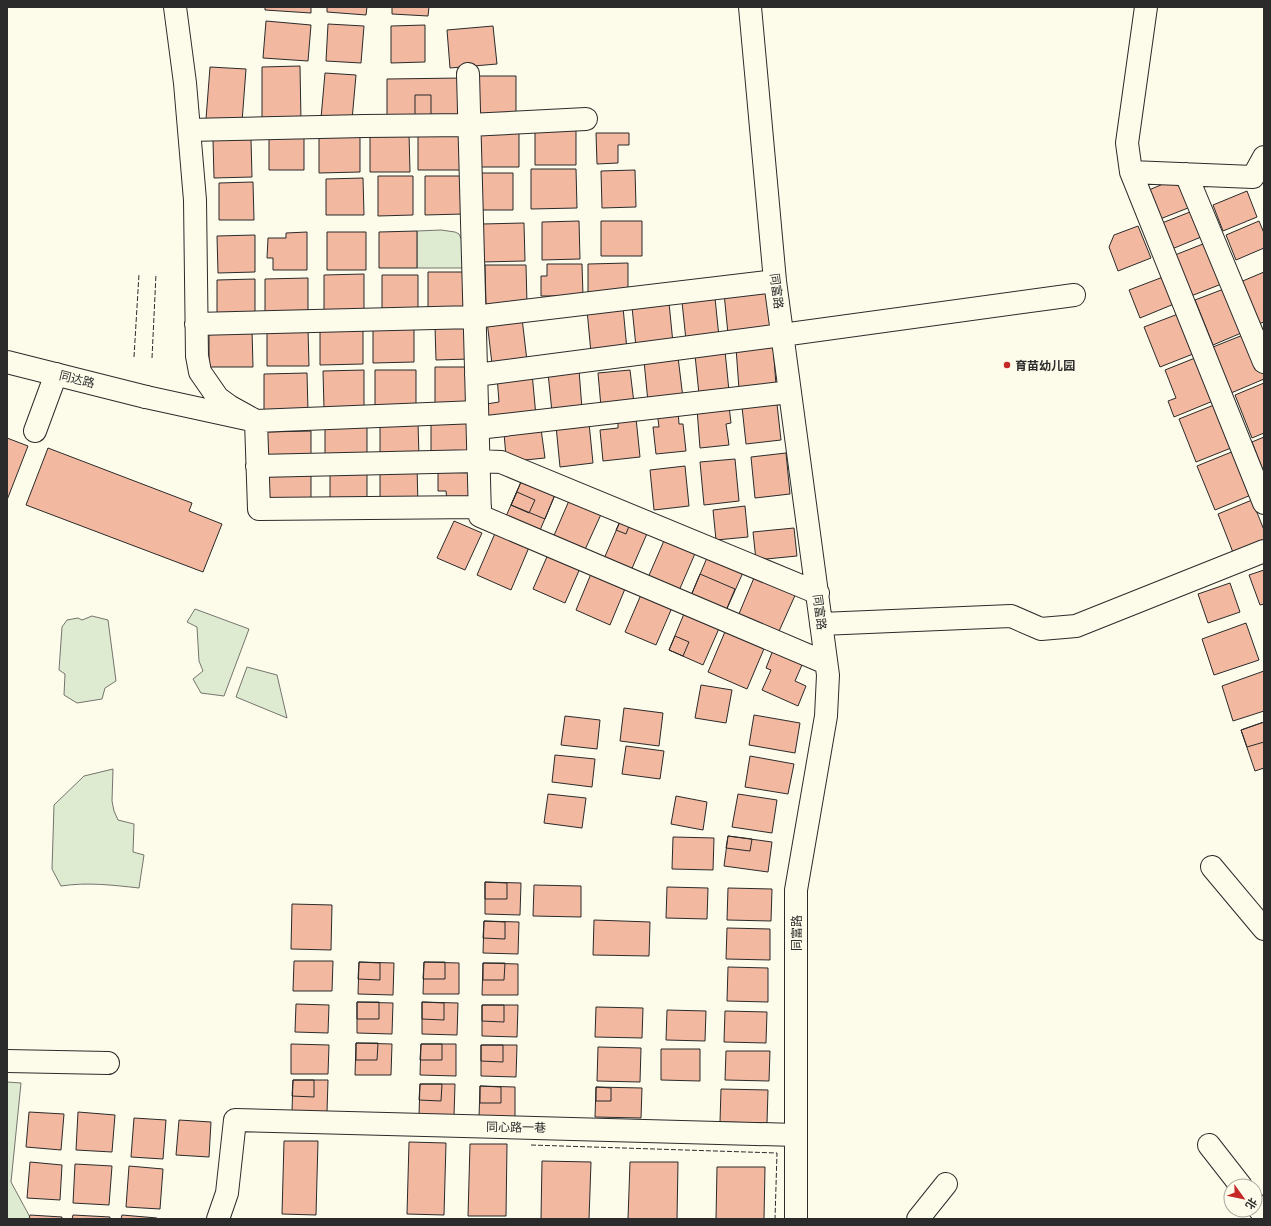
<svg xmlns="http://www.w3.org/2000/svg" width="1271" height="1226" font-family="'PT Sans','Noto Sans SC',sans-serif">
<style>
.green{fill:#deebd1;stroke:#74746e}
.building{fill:#f2b8a0;stroke:#2b2b2b}
.lines{fill:none;stroke-linecap:round;stroke-linejoin:round}
.minor-casing{stroke:#2b2b2b;stroke-width:24}
.tertiary-casing{stroke:#2b2b2b;stroke-width:24}
.minor{stroke:#fdfbea;stroke-width:22}
.tertiary{stroke:#fdfbea;stroke-width:22}
.fence{stroke:#2b2b2b;stroke-width:1;stroke-dasharray:5 2;stroke-linecap:butt}
.poi-dot{fill:#c62828;stroke:#fdfbea;stroke-width:1.5}
.labels{text-anchor:middle;dominant-baseline:central;stroke-width:3;stroke-linejoin:round;paint-order:stroke}
.street-label{font-size:12px;fill:#2b2b2b;stroke:#fdfbea}
.poi-label{font-size:12px;font-weight:bold;fill:#2b2b2b;stroke:#fdfbea;text-anchor:start}
</style>
<rect width="100%" height="100%" fill="#fdfbea"/>
<path class="green" d="M 441,230 L 455,232 L 459,234 L 464,245 L 466,260 L 462,268 L 417,268 L 417,231 Z
M 195,609 L 249,629 L 224,696 L 201,693 L 193,679 L 203,671 L 199,661 L 197,627 L 187,622 Z
M 92,616 L 108,620 L 116,681 L 105,688 L 102,699 L 77,703 L 64,695 L 65,674 L 59,670 L 62,627 L 67,620 L 78,618 L 82,620 Z
M 247,667 L 277,675 L 287,718 L 236,697 Z
M 113,769 L 112,801 L 114,811 L 118,820 L 134,824 L 133,852 L 144,855 L 139,888 C 112,885 87,882 61,886 L 52,869 L 54,805 L 84,776 Z
M 7,1082 L 21,1083 L 11,1182 L 31,1219 L 7,1219 Z"/>
<path class="building" d="M 265,7 L 311,7 L 311,13 L 265,10 Z
M 327,7 L 367,7 L 366,15 L 327,12 Z
M 392,7 L 429,7 L 428,16 L 392,14 Z
M 266,21 L 311,25 L 308,61 L 263,58 Z
M 328,24 L 364,26 L 361,63 L 326,61 Z
M 425,25 L 425,62 L 391,63 L 391,26 Z
M 493,26 L 497,64 L 450,68 L 447,30 Z
M 300,66 L 301,121 L 262,122 L 262,67 Z
M 210,67 L 246,69 L 242,122 L 206,119 Z
M 325,73 L 356,75 L 352,120 L 321,118 Z
M 473,76 L 516,76 L 516,117 L 473,118 Z
M 462,78 L 462,118 L 387,119 L 387,79 Z
M 415,95 L 431,95 L 431,118 L 415,118 Z
M 576,127 L 576,165 L 535,165 L 535,128 Z
M 475,129 L 519,129 L 519,167 L 475,167 Z
M 409,133 L 410,172 L 370,172 L 370,134 Z
M 596,133 L 629,133 L 629,145 L 618,145 L 618,163 L 597,164 Z
M 418,134 L 466,134 L 466,170 L 418,170 Z
M 360,136 L 360,172 L 319,173 L 319,137 Z
M 269,138 L 304,138 L 304,170 L 269,170 Z
M 251,139 L 252,177 L 214,178 L 213,140 Z
M 531,169 L 576,169 L 577,208 L 531,209 Z
M 635,170 L 636,207 L 602,208 L 601,171 Z
M 481,173 L 513,173 L 513,210 L 481,210 Z
M 378,176 L 413,176 L 413,215 L 378,216 Z
M 425,176 L 463,176 L 464,214 L 425,215 Z
M 363,178 L 364,215 L 326,215 L 326,179 Z
M 253,182 L 254,220 L 219,220 L 219,183 Z
M 1168,182 L 1187,189 L 1193,206 L 1155,221 L 1144,192 Z
M 1247,191 L 1257,217 L 1223,231 L 1213,205 Z
M 1195,210 L 1206,235 L 1167,251 L 1157,225 Z
M 579,221 L 580,259 L 542,260 L 542,222 Z
M 601,221 L 642,221 L 642,256 L 601,256 Z
M 1259,221 L 1264,233 L 1264,248 L 1236,260 L 1226,235 Z
M 524,223 L 525,261 L 482,262 L 482,224 Z
M 1138,226 L 1151,258 L 1118,271 L 1109,247 L 1114,235 Z
M 417,231 L 417,268 L 379,268 L 379,232 Z
M 307,232 L 307,270 L 273,270 L 273,258 L 267,258 L 268,238 L 286,238 L 286,233 Z
M 327,232 L 366,232 L 366,270 L 327,270 Z
M 255,235 L 255,272 L 218,273 L 217,236 Z
M 1208,242 L 1224,283 L 1191,296 L 1175,255 Z
M 628,263 L 628,291 L 588,292 L 588,264 Z
M 547,264 L 582,264 L 583,296 L 541,296 L 541,276 L 547,276 Z
M 485,265 L 526,265 L 527,304 L 486,305 Z
M 428,272 L 467,272 L 467,311 L 428,312 Z
M 1264,272 L 1264,322 L 1255,325 L 1238,283 Z
M 364,274 L 364,313 L 324,314 L 324,275 Z
M 382,275 L 418,275 L 418,311 L 382,312 Z
M 1163,277 L 1174,304 L 1140,318 L 1129,290 Z
M 308,278 L 308,315 L 265,316 L 265,279 Z
M 255,279 L 255,318 L 217,318 L 217,280 Z
M 1229,287 L 1246,331 L 1213,345 L 1195,300 Z
M 767,289 L 772,329 L 728,334 L 724,293 Z
M 715,298 L 719,337 L 686,340 L 682,302 Z
M 669,303 L 673,343 L 636,347 L 632,307 Z
M 623,307 L 627,350 L 591,353 L 587,310 Z
M 1178,314 L 1193,354 L 1160,367 L 1144,327 Z
M 522,318 L 527,361 L 492,364 L 487,321 Z
M 414,325 L 414,362 L 373,363 L 373,326 Z
M 435,327 L 470,327 L 470,359 L 436,360 Z
M 363,328 L 363,364 L 320,365 L 320,329 Z
M 252,330 L 253,367 L 209,367 L 209,331 Z
M 308,330 L 309,366 L 267,366 L 267,331 Z
M 1248,333 L 1264,373 L 1264,379 L 1231,393 L 1213,347 Z
M 773,345 L 776,385 L 739,389 L 736,348 Z
M 725,351 L 729,391 L 699,394 L 695,355 Z
M 678,357 L 683,398 L 648,402 L 644,361 Z
M 1195,358 L 1213,401 L 1174,417 L 1168,401 L 1176,398 L 1165,370 Z
M 435,367 L 470,367 L 470,404 L 435,405 Z
M 364,370 L 364,409 L 324,409 L 323,371 Z
M 375,370 L 416,370 L 416,408 L 375,408 Z
M 579,370 L 582,409 L 552,412 L 548,373 Z
M 630,370 L 634,403 L 601,407 L 598,373 Z
M 307,373 L 308,411 L 264,412 L 264,374 Z
M 532,373 L 536,416 L 482,422 L 480,405 L 499,402 L 497,376 Z
M 1264,383 L 1264,433 L 1252,438 L 1235,395 Z
M 777,404 L 781,440 L 746,444 L 742,407 Z
M 1214,405 L 1231,448 L 1196,462 L 1179,419 Z
M 729,406 L 731,423 L 726,424 L 729,445 L 700,448 L 697,409 Z
M 678,410 L 679,424 L 683,424 L 686,451 L 656,454 L 653,427 L 659,427 L 657,412 Z
M 636,418 L 640,457 L 603,461 L 600,430 L 618,428 L 618,420 Z
M 367,422 L 367,461 L 325,462 L 325,423 Z
M 418,422 L 419,458 L 380,458 L 380,423 Z
M 470,422 L 471,458 L 431,459 L 431,423 Z
M 589,423 L 593,463 L 560,467 L 556,426 Z
M 541,429 L 545,458 L 515,461 L 506,457 L 504,433 Z
M 311,431 L 311,461 L 268,461 L 267,432 Z
M 1264,437 L 1264,473 L 1252,442 Z
M 7,438 L 28,446 L 7,500 Z
M 48,448 L 192,503 L 189,511 L 222,524 L 203,572 L 26,505 Z
M 1234,451 L 1251,495 L 1215,510 L 1197,466 Z
M 786,453 L 790,494 L 755,498 L 751,457 Z
M 735,459 L 739,501 L 704,505 L 700,462 Z
M 472,465 L 472,500 L 447,501 L 446,491 L 438,491 L 438,466 Z
M 417,466 L 418,506 L 380,506 L 380,467 Z
M 685,466 L 689,506 L 654,510 L 650,470 Z
M 367,469 L 367,505 L 330,506 L 330,470 Z
M 267,470 L 311,470 L 311,505 L 267,506 Z
M 524,475 L 557,490 L 545,519 L 511,505 Z
M 524,475 L 557,490 L 538,535 L 504,521 Z
M 517,492 L 535,500 L 529,513 L 511,505 Z
M 571,496 L 603,510 L 583,554 L 552,540 Z
M 1252,500 L 1264,530 L 1264,543 L 1234,555 L 1218,514 Z
M 745,506 L 748,537 L 716,540 L 713,510 Z
M 622,517 L 631,521 L 626,534 L 616,530 Z
M 622,517 L 649,529 L 630,573 L 603,561 Z
M 454,521 L 482,533 L 465,570 L 437,558 Z
M 794,528 L 797,556 L 756,560 L 753,532 Z
M 496,531 L 530,545 L 511,590 L 477,575 Z
M 666,536 L 697,549 L 678,593 L 647,580 Z
M 549,552 L 581,566 L 565,603 L 533,589 Z
M 709,553 L 745,568 L 725,613 L 690,598 Z
M 593,569 L 627,584 L 610,625 L 576,610 Z
M 1264,570 L 1264,604 L 1260,605 L 1249,575 Z
M 756,573 L 797,591 L 776,638 L 736,621 Z
M 700,574 L 735,589 L 725,613 L 690,598 Z
M 1230,583 L 1240,612 L 1208,623 L 1198,594 Z
M 643,590 L 674,603 L 656,645 L 625,632 Z
M 686,609 L 721,624 L 703,665 L 669,650 Z
M 1246,623 L 1259,660 L 1214,675 L 1202,639 Z
M 727,627 L 766,644 L 747,689 L 708,672 Z
M 675,636 L 689,642 L 683,656 L 669,650 Z
M 775,645 L 805,658 L 795,681 L 806,686 L 798,706 L 762,690 L 771,670 L 766,668 Z
M 1264,671 L 1264,711 L 1233,721 L 1222,686 Z
M 701,685 L 732,690 L 726,723 L 695,718 Z
M 624,708 L 663,713 L 659,746 L 620,741 Z
M 754,715 L 800,723 L 795,753 L 749,745 Z
M 565,716 L 600,720 L 597,749 L 561,745 Z
M 1264,722 L 1264,742 L 1247,747 L 1241,730 Z
M 1264,722 L 1264,768 L 1255,771 L 1241,730 Z
M 626,746 L 664,751 L 660,779 L 622,774 Z
M 555,755 L 595,759 L 592,787 L 552,782 Z
M 750,756 L 794,764 L 788,794 L 745,787 Z
M 548,794 L 586,798 L 582,828 L 544,823 Z
M 738,794 L 777,800 L 772,833 L 732,827 Z
M 676,796 L 707,802 L 703,830 L 671,824 Z
M 728,836 L 752,839 L 750,851 L 726,848 Z
M 728,836 L 772,842 L 768,872 L 724,866 Z
M 673,837 L 714,838 L 713,870 L 672,869 Z
M 485,882 L 507,883 L 507,899 L 485,899 Z
M 485,882 L 521,883 L 520,915 L 485,914 Z
M 534,885 L 581,886 L 581,917 L 533,916 Z
M 667,887 L 708,888 L 707,919 L 666,918 Z
M 728,888 L 772,889 L 771,921 L 727,920 Z
M 292,904 L 332,905 L 331,950 L 291,949 Z
M 594,920 L 650,922 L 649,956 L 593,955 Z
M 484,921 L 505,922 L 505,939 L 483,938 Z
M 484,921 L 519,922 L 518,954 L 483,953 Z
M 727,928 L 770,929 L 770,960 L 726,959 Z
M 294,961 L 333,961 L 332,991 L 293,991 Z
M 359,962 L 380,963 L 380,980 L 358,979 Z
M 359,962 L 394,963 L 393,995 L 358,994 Z
M 424,962 L 445,962 L 445,979 L 423,979 Z
M 424,962 L 459,963 L 459,994 L 423,994 Z
M 483,963 L 505,963 L 504,980 L 483,980 Z
M 483,963 L 518,964 L 518,995 L 482,995 Z
M 728,967 L 768,968 L 768,1002 L 727,1001 Z
M 357,1002 L 393,1003 L 392,1034 L 357,1033 Z
M 357,1002 L 379,1002 L 379,1019 L 357,1019 Z
M 422,1002 L 444,1003 L 444,1020 L 422,1019 Z
M 422,1002 L 458,1003 L 457,1035 L 422,1034 Z
M 296,1004 L 329,1005 L 328,1033 L 295,1032 Z
M 482,1005 L 504,1005 L 504,1022 L 482,1021 Z
M 482,1005 L 518,1005 L 517,1037 L 482,1036 Z
M 596,1007 L 643,1008 L 642,1038 L 595,1037 Z
M 667,1010 L 706,1011 L 705,1041 L 666,1040 Z
M 725,1011 L 767,1012 L 766,1043 L 724,1042 Z
M 356,1043 L 392,1044 L 391,1075 L 355,1075 Z
M 356,1043 L 378,1043 L 377,1060 L 356,1060 Z
M 291,1044 L 329,1045 L 328,1074 L 291,1074 Z
M 421,1044 L 442,1044 L 442,1060 L 420,1060 Z
M 421,1044 L 456,1044 L 456,1076 L 420,1075 Z
M 481,1045 L 503,1045 L 503,1062 L 481,1061 Z
M 481,1045 L 517,1045 L 516,1077 L 481,1076 Z
M 598,1047 L 641,1048 L 640,1082 L 597,1081 Z
M 661,1049 L 700,1049 L 700,1081 L 661,1080 Z
M 726,1051 L 770,1051 L 769,1081 L 725,1080 Z
M 293,1080 L 314,1080 L 314,1097 L 292,1096 Z
M 293,1080 L 328,1080 L 327,1112 L 292,1111 Z
M 420,1084 L 442,1084 L 441,1101 L 419,1100 Z
M 420,1084 L 455,1084 L 454,1116 L 419,1115 Z
M 480,1086 L 501,1087 L 501,1103 L 480,1103 Z
M 480,1086 L 515,1087 L 515,1119 L 479,1118 Z
M 596,1087 L 611,1088 L 611,1101 L 596,1101 Z
M 596,1087 L 642,1088 L 641,1118 L 595,1117 Z
M 721,1089 L 768,1090 L 767,1123 L 720,1122 Z
M 29,1112 L 64,1114 L 61,1150 L 26,1147 Z
M 78,1112 L 115,1115 L 112,1152 L 76,1150 Z
M 134,1118 L 166,1120 L 163,1159 L 131,1157 Z
M 179,1120 L 211,1122 L 209,1157 L 176,1155 Z
M 284,1141 L 318,1141 L 316,1215 L 282,1214 Z
M 409,1142 L 446,1143 L 444,1215 L 407,1214 Z
M 470,1144 L 507,1144 L 506,1216 L 468,1216 Z
M 542,1161 L 591,1162 L 589,1219 L 541,1219 Z
M 30,1162 L 62,1165 L 60,1200 L 27,1198 Z
M 630,1162 L 678,1162 L 677,1219 L 628,1219 Z
M 75,1164 L 112,1166 L 109,1205 L 73,1203 Z
M 129,1166 L 163,1169 L 160,1209 L 126,1207 Z
M 717,1167 L 765,1167 L 764,1219 L 716,1219 Z
M 30,1215 L 62,1217 L 62,1219 L 29,1219 Z
M 73,1215 L 110,1217 L 110,1219 L 72,1219 Z
M 122,1215 L 157,1218 L 157,1219 L 121,1219 Z"/>
<g class="lines">
<defs>
<path id="minor" d="M 175,7 L 185,83 L 195,200 L 197,356 L 200,372 L 218,398 L 229,406 L 256,421 L 259,509 L 480,507
M 750,7 L 775,281 L 828,675 L 826,716 L 796,890 L 796,1219
M 1146,7 L 1127,143 L 1131,172 L 1264,503
M 468,74 L 480,516 L 826,663
M 189,130 L 364,126 L 469,125 L 586,119
M 1131,172 L 1253,177 L 1264,157
M 1186,174 L 1264,362
M 196,324 L 474,317 L 775,281
M 476,375 L 782,335 L 1074,295
M 146,397 L 256,421 L 477,412
M 478,428 L 790,392
M 35,431 L 56,374
M 257,466 L 478,461 L 501,462 L 818,593
M 821,624 L 1011,616 L 1041,629 L 1076,626 L 1264,551
M 1212,867 L 1264,929
M 7,1061 L 108,1063
M 1209,1145 L 1241,1186
M 1255,1204 L 1264,1215
M 218,1219 L 227,1193 L 235,1120 L 796,1135
M 918,1219 L 946,1184"/>
<path id="tertiary" d="M 7,362 L 146,397"/>
</defs>
<use href="#minor" class="minor-casing"/>
<use href="#tertiary" class="tertiary-casing"/>
<use href="#minor" class="minor"/>
<use href="#tertiary" class="tertiary"/>
<path class="fence" d="M 134,357 L 139,274
M 152,358 L 156,274
M 531,1145 L 777,1153 L 775,1219"/>
</g>
<circle class="poi-dot" cx="1007" cy="365" r="4"/>
<g class="labels">
<g class="street-label">
<text transform="translate(777 291) rotate(83)">同富路</text>
<text transform="translate(77 379) rotate(14)">同达路</text>
<text transform="translate(820 612) rotate(83)">同富路</text>
<text transform="translate(796 933) rotate(-90)">同富路</text>
<text transform="translate(516 1127) rotate(1)">同心路一巷</text>
</g>
<g class="poi-label">
<text x="1015" y="365">育苗幼儿园</text>
</g>
</g>
<rect width="1271" height="1226" fill="none" stroke="#2b2b2b" stroke-width="16"/>
<g transform="translate(1243 1198) rotate(123)"><circle r="19" fill="#fdfbea" stroke="#a9a89e"/>
<path d="M0-3L7 15L0 10L-7 15Z" fill="#c62828"/>
<text y="-6" font-size="11" font-weight="bold" text-anchor="middle" fill="#2b2b2b">北</text>
</g>
</svg>
